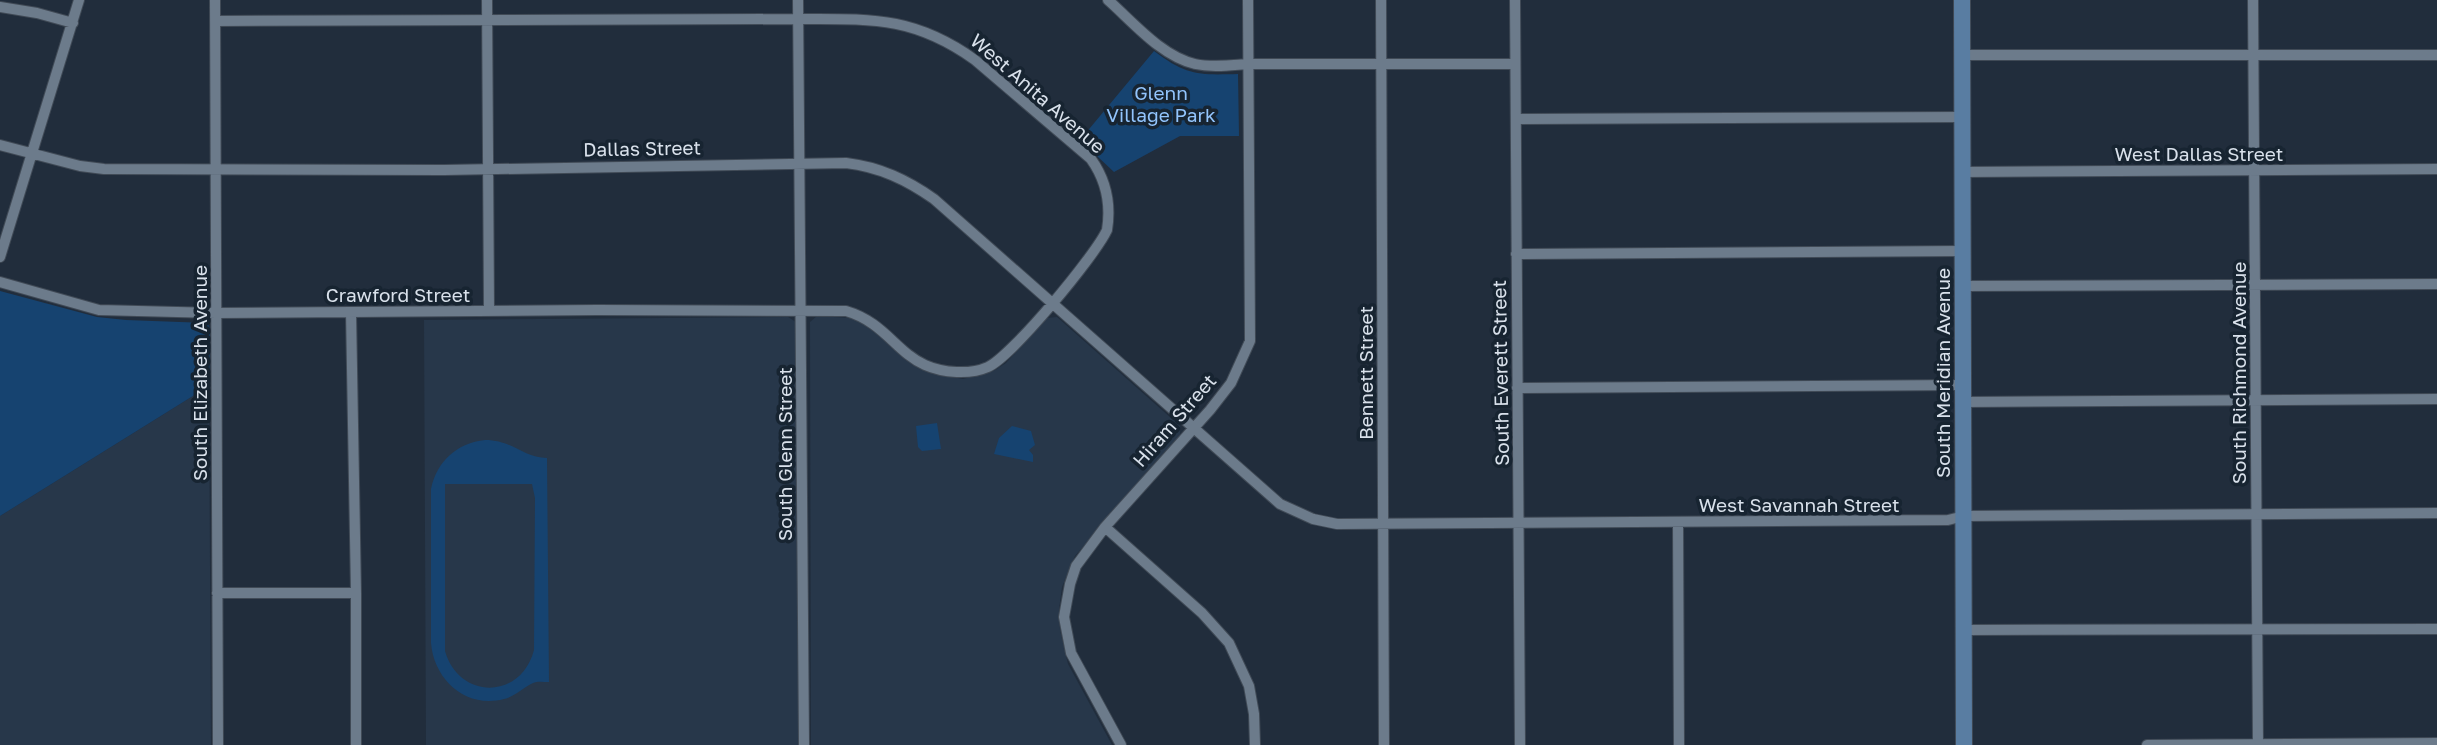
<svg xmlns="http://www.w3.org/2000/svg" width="2437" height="745" font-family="'Golos Text',sans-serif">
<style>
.built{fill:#27374a}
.green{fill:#164370;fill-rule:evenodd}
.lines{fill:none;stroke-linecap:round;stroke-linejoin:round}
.street-casing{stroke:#404a56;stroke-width:12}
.secondary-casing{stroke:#404a56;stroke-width:18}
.street{stroke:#6c7b8b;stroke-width:10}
.secondary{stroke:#597da2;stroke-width:16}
.labels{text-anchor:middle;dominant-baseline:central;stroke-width:7;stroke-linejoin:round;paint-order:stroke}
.park-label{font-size:19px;fill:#92c4fc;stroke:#172431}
.street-label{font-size:19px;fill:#d9e1eb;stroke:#172431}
</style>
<rect width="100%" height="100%" fill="#212d3c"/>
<path class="built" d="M 817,316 L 850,318 L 862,322 L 928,372 L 963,379 L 995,370 L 1006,363 L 1047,318 L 1057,317 L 1180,426 L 1180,435 L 1075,556 L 1062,587 L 1059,609 L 1060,630 L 1068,664 L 1112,745 L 811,745 L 810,322 Z
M 788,317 L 796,322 L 799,745 L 426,745 L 424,320 Z
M 209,386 L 211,745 L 0,745 L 0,516 Z"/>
<path class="green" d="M 1154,51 C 1187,76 1199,75 1238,74 L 1239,136 L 1180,136 L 1114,172 L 1080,140 Z
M 0,291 L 97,317 L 126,320 L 207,323 L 210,328 L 209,386 L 0,516 Z
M 937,423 L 941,449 L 922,451 L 918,447 L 916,426 Z
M 1012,426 L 1031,431 L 1035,445 L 1029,450 L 1033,455 L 1033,462 L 994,454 L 999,438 Z
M 485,440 C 513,440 523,458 547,458 L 549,682 C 544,682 537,681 533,683 C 522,688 516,696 504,699 C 466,709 434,680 431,643 L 431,489 C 437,461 457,443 485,440 ZM 445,484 L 532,484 L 535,498 L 534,650 C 521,700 459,700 445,651 Z"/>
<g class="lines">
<defs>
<path id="street" d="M 215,0 L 218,745
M 487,0 L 489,311
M 798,0 L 804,745
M 1108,0 C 1133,22 1161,56 1195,64 C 1213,68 1232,65 1249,64 L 1515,64
M 1381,0 L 1384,745
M 1515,0 L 1520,745
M 2253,0 L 2258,745
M 0,7 L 37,13 L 73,23
M 1962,55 L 2437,55
M 1516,119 L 1962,117
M 0,145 L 80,166 L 104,169 L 444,170 L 846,163 C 880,167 907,180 934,199 L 1280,504 L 1313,519 L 1337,524 L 1948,520 L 1964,516 L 2437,513
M 1962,172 L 2437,169
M 1516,254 L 1962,251
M 0,257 L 79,0
M 0,282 L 99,310 L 216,313 L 597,310 L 846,311 C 884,322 896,352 925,365 C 943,373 970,375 988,367 C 1012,356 1095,256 1107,230 C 1111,205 1106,180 1091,159 L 975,60 C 914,16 870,19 799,19 L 215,21
M 1963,286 L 2437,284
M 351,312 L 356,593 L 356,745
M 1517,388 L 1963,385
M 1963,402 L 2437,399
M 1678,522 L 1679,745
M 1105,527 L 1202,613 L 1229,643 L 1249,686 L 1254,714 L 1255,745
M 217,593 L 356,593
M 1964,630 L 2437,629
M 1121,745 L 1071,653 L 1064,617 L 1070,584 L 1076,566 L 1105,527 L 1210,410 L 1231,383 L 1250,341 L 1248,0
M 2147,745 L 2437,743"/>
<path id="secondary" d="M 1962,0 L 1964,745"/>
</defs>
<use href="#street" class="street-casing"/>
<use href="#secondary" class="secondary-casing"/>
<use href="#street" class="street"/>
<use href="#secondary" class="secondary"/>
</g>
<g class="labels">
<g class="park-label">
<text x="1161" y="92">Glenn<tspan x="1161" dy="22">Village Park</tspan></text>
</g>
<g class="street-label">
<text transform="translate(1038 93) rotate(41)">West Anita Avenue</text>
<text transform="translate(642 148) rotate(-1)">Dallas Street</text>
<text x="2199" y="153">West Dallas Street</text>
<text x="398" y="294">Crawford Street</text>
<text transform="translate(199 373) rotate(-90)">South Elizabeth Avenue</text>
<text transform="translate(1365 373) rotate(-90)">Bennett Street</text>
<text transform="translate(1500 373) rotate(-91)">South Everett Street</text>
<text transform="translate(1942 373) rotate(-90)">South Meridian Avenue</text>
<text transform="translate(2238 373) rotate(-90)">South Richmond Avenue</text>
<text transform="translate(1174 420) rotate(-49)">Hiram Street</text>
<text transform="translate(784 454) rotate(-90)">South Glenn Street</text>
<text x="1799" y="504">West Savannah Street</text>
</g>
</g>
</svg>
